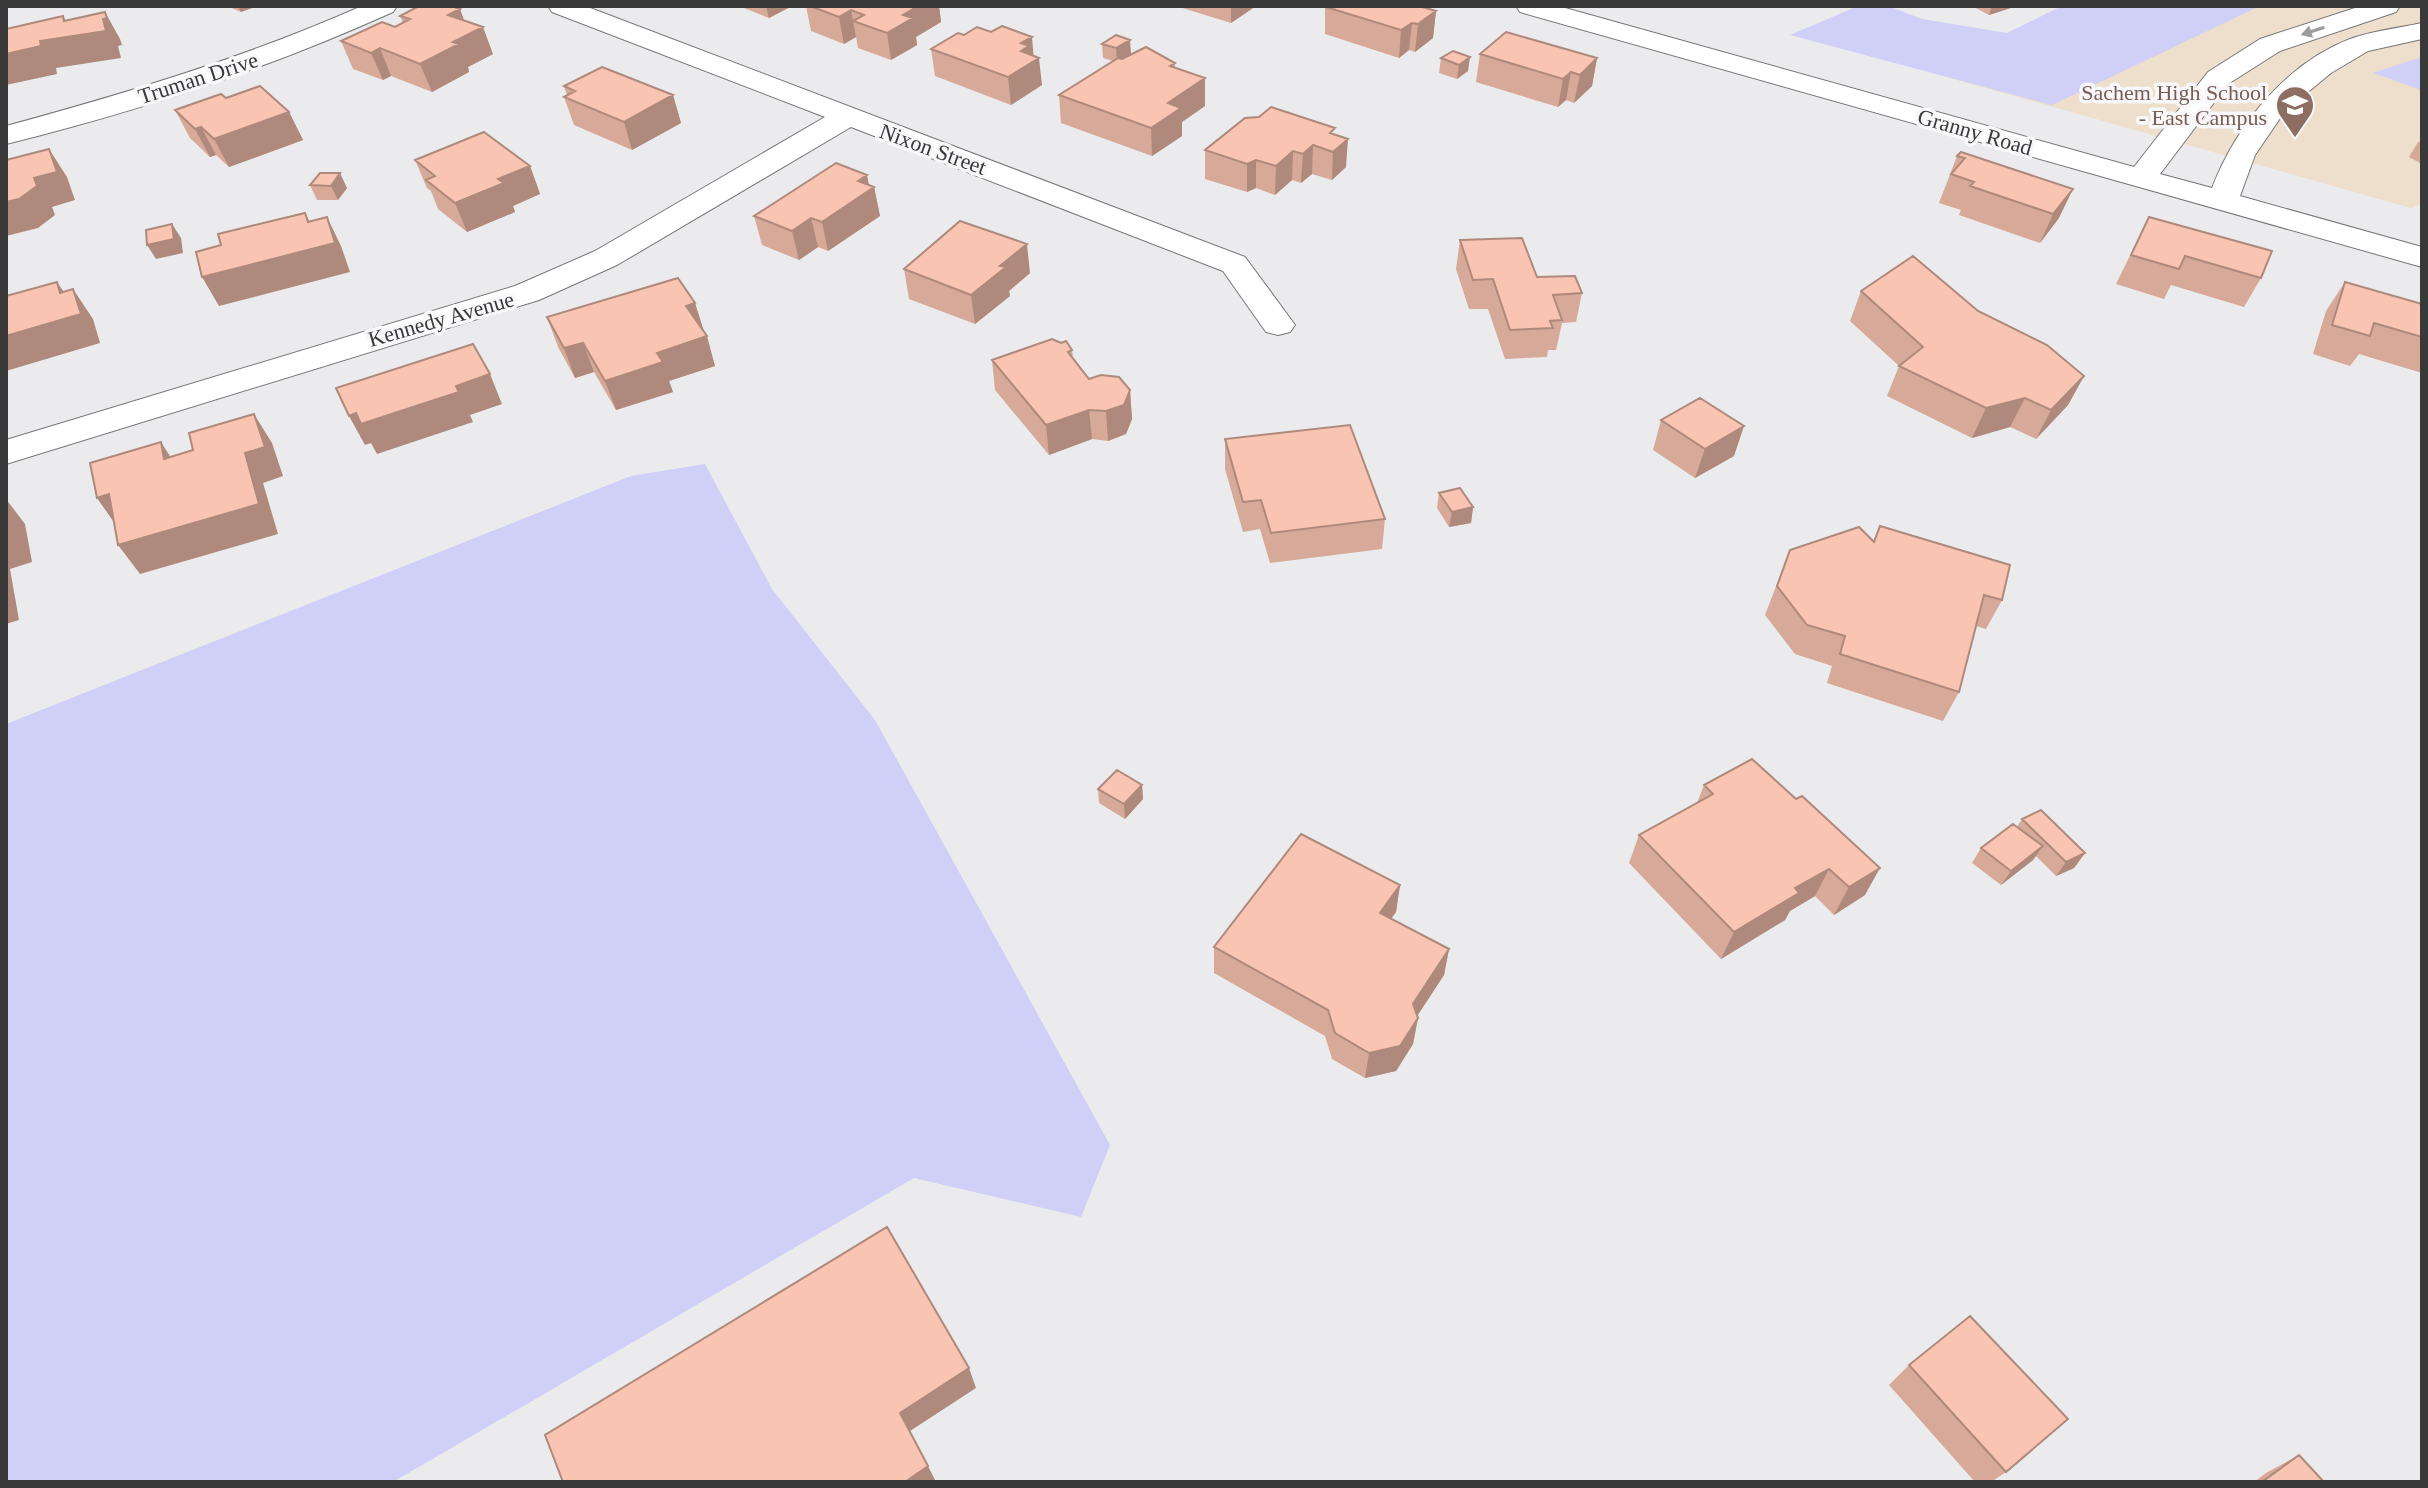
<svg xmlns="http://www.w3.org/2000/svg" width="2428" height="1488" font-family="'Times New Roman',serif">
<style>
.education{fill:#eddfcc}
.green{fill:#cfcff7}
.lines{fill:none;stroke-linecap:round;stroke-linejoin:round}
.minor-casing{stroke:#767678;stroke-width:2}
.minor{fill:#fff;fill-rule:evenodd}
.wall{fill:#d6a998}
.shaded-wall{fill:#ae897c}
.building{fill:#f9c4b1;stroke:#ae897c;stroke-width:2}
.oneway{fill:#9c9c9c}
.labels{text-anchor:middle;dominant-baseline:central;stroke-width:7;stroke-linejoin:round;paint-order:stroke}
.far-street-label{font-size:22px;fill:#39393a;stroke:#f8f8fb}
.far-education-label{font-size:22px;fill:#785e54;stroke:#f8f8fb;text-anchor:end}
</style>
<rect width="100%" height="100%" fill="#ebebed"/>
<path class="education" d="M 2121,6 L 2422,6 L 2422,203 L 2411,208 L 1943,76 Z"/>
<path class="green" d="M 1858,6 L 1888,6 L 1922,19 L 2007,33 L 2062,6 L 2260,6 L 2052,105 L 1790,35 Z
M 2422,57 L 2422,90 L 2373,73 Z
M 705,464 L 772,589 L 875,720 L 1110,1145 L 1081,1217 L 914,1178 L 393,1482 L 6,1482 L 6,724 L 631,476 Z"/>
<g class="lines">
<defs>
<path id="minor" d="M 362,6 L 397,6 L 393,12 C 269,68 139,111 6,144 L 6,126 C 127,93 247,57 362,6 Z
M 548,6 L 585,6 L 1245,257 L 1295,325 L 1290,332 L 1278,335 L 1266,332 L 1223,271 L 851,127 L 617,265 L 539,300 L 6,464 L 6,440 L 515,286 L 595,251 L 825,117 L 552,12 Z
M 1516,6 L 1558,6 L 2134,167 L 2208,72 L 2260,39 L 2361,6 L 2400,6 L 2396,12 L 2280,51 L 2228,84 L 2160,174 L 2212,188 C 2236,126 2285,64 2350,39 C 2372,31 2399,28 2422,23 L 2422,39 L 2368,51 L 2331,73 L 2285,111 L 2255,155 L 2240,196 L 2422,247 L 2422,267 L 1520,12 Z"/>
</defs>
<use href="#minor" class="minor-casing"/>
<use href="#minor" class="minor"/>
</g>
<path class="wall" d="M 227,6 L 257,6 L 241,12 Z
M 739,6 L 792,6 L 769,18 Z
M 806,6 L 939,6 L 941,22 L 916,37 L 917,45 L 891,60 L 858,48 L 856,37 L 844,44 L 811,31 Z
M 1176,6 L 1256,6 L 1231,23 Z
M 1325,6 L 1419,6 L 1436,11 L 1433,38 L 1415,52 L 1409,50 L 1399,58 L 1325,34 Z
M 1972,6 L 2017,6 L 1989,15 Z
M 460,9 L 464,21 L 493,54 L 468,67 L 469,72 L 432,92 L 391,76 L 383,80 L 353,69 L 341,41 L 395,27 L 403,23 L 400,16 Z
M 1102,44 L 1131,54 L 1122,59 L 1175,63 L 1175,67 L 1205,106 L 1182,122 L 1182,136 L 1152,156 L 1061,123 L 1059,95 L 1113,61 L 1103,58 Z
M 931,49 L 1033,56 L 1042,85 L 1011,105 L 935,76 Z
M 1453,51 L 1468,71 L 1457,79 L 1439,73 L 1441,58 Z
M 1480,54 L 1597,58 L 1592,86 L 1574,103 L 1566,100 L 1558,107 L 1476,82 Z
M 564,86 L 673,95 L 681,123 L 632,150 L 574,125 L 564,97 L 567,95 Z
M 226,98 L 289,112 L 303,140 L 229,167 L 216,155 L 210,157 L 190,138 L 175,110 Z
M 1334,134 L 1346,167 L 1332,180 L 1312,174 L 1301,183 L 1292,180 L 1275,195 L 1256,188 L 1247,192 L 1205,179 L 1205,150 Z
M 2422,141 L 2422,164 L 2409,157 L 2418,142 Z
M 1961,152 L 2059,218 L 2040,243 L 1959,215 L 1961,210 L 1939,203 L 1957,156 Z
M 415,160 L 530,166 L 540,194 L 513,206 L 515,212 L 467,232 L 438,209 L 431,191 L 427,188 Z
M 320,173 L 347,188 L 338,200 L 317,200 L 310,185 Z
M 869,185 L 874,187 L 880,216 L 828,251 L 818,247 L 799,260 L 762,245 L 754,216 Z
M 2149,217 L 2261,278 L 2244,307 L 2171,285 L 2164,299 L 2116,284 Z
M 1460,240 L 1537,277 L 1582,293 L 1576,322 L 1562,323 L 1556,350 L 1548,350 L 1547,357 L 1505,359 L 1488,309 L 1469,309 L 1456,269 Z
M 904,269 L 1030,273 L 1009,291 L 1010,296 L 975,324 L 909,299 Z
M 2345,282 L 2422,304 L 2422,373 L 2359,354 L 2350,366 L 2313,354 L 2326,311 Z
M 1861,291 L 1978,311 L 2084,376 L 2068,405 L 2036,439 L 2010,427 L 1972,438 L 1887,396 L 1899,366 L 1850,321 Z
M 695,303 L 715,366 L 669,381 L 673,392 L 616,410 L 594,372 L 575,378 L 558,347 L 547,317 Z
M 1072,350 L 1073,358 L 1089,379 L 1130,390 L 1132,419 L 1126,434 L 1108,441 L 1092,439 L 1049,455 L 995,390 L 992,360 Z
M 1661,420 L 1734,456 L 1695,478 L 1653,450 Z
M 1225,439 L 1385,519 L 1382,549 L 1270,563 L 1260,529 L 1243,532 L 1225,469 Z
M 1439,493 L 1473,507 L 1471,523 L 1449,527 L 1437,508 Z
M 1880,526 L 2002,600 L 1986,629 L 1976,626 L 1959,692 L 1943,721 L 1827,683 L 1832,666 L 1795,654 L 1765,615 L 1790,550 L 1873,541 Z
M 1752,759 L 1865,895 L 1834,915 L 1815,896 L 1790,911 L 1785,920 L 1721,959 L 1629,863 L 1639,835 L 1697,803 L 1704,785 Z
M 1142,785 L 1143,799 L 1125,819 L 1099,803 L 1098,789 Z
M 2022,819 L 2085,853 L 2074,868 L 2056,876 L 2036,856 L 2033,860 L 2001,885 L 1972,863 L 1981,848 L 2017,827 Z
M 1400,885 L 1396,912 L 1391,918 L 1449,949 L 1444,975 L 1417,1016 L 1418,1018 L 1413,1044 L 1396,1071 L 1365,1078 L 1332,1059 L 1325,1036 L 1214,973 L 1214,947 Z
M 1909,1365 L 2006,1472 L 1991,1482 L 1975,1482 L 1889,1385 Z
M 2299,1455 L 2324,1482 L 2254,1482 L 2266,1473 Z"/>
<path class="shaded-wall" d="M 238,6 L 257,6 L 241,12 Z
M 766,6 L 792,6 L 769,18 Z
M 914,6 L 939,6 L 941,22 L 916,37 L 917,45 L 891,60 L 887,33 L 903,15 Z
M 1231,6 L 1256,6 L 1231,23 Z
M 1992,6 L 2017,6 L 1989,15 Z
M 460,9 L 469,34 L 483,27 L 493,54 L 468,67 L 469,72 L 432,92 L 420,64 L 448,15 Z
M 851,10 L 856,37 L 844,44 L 839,17 Z
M 1436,11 L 1433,38 L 1415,52 L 1418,24 Z
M 105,12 L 120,39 L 122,45 L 118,46 L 121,58 L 56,68 L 57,74 L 6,85 L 6,54 L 40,41 L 64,21 L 63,16 L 74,36 L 103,19 Z
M 1412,23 L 1409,50 L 1399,58 L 1401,30 Z
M 1032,37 L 1034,61 L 1039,58 L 1042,85 L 1011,105 L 1008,77 L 1021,43 Z
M 1130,40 L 1131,54 L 1117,62 L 1116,48 Z
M 380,48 L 391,76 L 383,80 L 371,53 Z
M 1470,57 L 1468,71 L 1457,79 L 1459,65 Z
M 1597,58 L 1592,86 L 1574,103 L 1580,75 Z
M 1571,72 L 1566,100 L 1558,107 L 1563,79 Z
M 1205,78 L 1205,106 L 1182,122 L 1182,136 L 1152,156 L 1151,128 L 1168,103 Z
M 673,95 L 681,123 L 632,150 L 624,122 Z
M 289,112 L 303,140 L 229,167 L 214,139 Z
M 201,127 L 216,155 L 210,157 L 195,129 Z
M 1348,139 L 1346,167 L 1332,180 L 1333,152 Z
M 1313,145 L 1312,174 L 1301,183 L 1303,154 Z
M 49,149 L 67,177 L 75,200 L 52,207 L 55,215 L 38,228 L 6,236 L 6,202 L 34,178 Z
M 1293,151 L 1292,180 L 1275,195 L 1276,166 Z
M 1256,160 L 1256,188 L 1247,192 L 1247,164 Z
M 530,166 L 540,194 L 513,206 L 515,212 L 467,232 L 455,203 L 498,179 Z
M 340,173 L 347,188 L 338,200 L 331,186 Z
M 867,175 L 870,190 L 874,187 L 880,216 L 828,251 L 822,222 L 858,181 Z
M 2073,189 L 2059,218 L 2040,243 L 2053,214 Z
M 305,213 L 320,241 L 327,217 L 341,246 L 350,272 L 219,306 L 202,277 L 308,222 Z
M 811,218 L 818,247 L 799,260 L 792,231 Z
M 172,224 L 181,238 L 183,253 L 156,259 L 147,245 Z
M 1027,244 L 1030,273 L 1009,291 L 1010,296 L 975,324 L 971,295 L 1000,266 Z
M 57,282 L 77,311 L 73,289 L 93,319 L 100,343 L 6,371 L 6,336 L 60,293 Z
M 695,303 L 704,332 L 686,306 Z
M 707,336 L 715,366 L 669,381 L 673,392 L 616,410 L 605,381 L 657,353 Z
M 583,343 L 594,372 L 575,378 L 564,348 Z
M 490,374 L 502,404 L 470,415 L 473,422 L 377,454 L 371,443 L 365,445 L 349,416 L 456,386 Z
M 2084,376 L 2068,405 L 2036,439 L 2051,410 Z
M 1130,390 L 1132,419 L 1126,434 L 1108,441 L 1106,411 Z
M 2025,398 L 2010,427 L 1972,438 L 1986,408 Z
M 1089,410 L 1092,439 L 1049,455 L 1046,425 Z
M 254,414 L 272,443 L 283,476 L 263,483 L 278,534 L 140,574 L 118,545 Z
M 1744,426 L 1734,456 L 1695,478 L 1705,449 Z
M 161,442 L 180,472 L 164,459 Z
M 109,494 L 118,528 L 97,498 Z
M 6,499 L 25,524 L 32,562 L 10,569 L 19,620 L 6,624 Z
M 1473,507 L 1471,523 L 1449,527 L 1452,512 Z
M 1142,785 L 1143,799 L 1125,819 L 1124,804 Z
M 2043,846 L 2033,860 L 2001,885 L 2011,871 Z
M 2085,853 L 2074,868 L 2056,876 L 2066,862 Z
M 1880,868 L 1865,895 L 1834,915 L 1849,887 Z
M 1829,869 L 1815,896 L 1790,911 L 1785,920 L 1721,959 L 1734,932 L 1795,888 Z
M 1400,885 L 1396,912 L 1376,940 L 1380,913 Z
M 1449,949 L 1444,975 L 1408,1030 L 1413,1004 Z
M 1418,1018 L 1413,1044 L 1396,1071 L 1365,1078 L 1369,1053 Z
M 969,1368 L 976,1388 L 910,1431 L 900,1413 Z
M 928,1466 L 936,1482 L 905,1482 Z"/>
<path class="building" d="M 419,6 L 451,6 L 460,9 L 448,15 L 483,27 L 453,42 L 459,44 L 420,64 L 380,48 L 371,53 L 341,41 L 382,22 L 395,27 L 410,19 L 400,16 Z
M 810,6 L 918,6 L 903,15 L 913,18 L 887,33 L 853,21 L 864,15 L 851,10 L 839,17 Z
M 1328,6 L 1419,6 L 1436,11 L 1418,24 L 1412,23 L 1401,30 L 1326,7 Z
M 105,12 L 107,18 L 103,19 L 106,31 L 40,41 L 41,46 L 6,54 L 6,29 L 63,16 L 64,21 Z
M 1002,26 L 1032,37 L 1021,43 L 1029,46 L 1021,51 L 1039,58 L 1008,77 L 931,49 L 958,33 L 964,35 L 977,27 L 991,32 Z
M 1506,32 L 1597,58 L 1580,75 L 1571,72 L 1563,79 L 1480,54 Z
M 1116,35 L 1130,40 L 1116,48 L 1102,44 Z
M 1146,47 L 1175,63 L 1170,66 L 1205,78 L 1168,103 L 1181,108 L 1151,128 L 1059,95 L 1118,58 L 1122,59 Z
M 1453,51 L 1470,57 L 1459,65 L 1441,58 Z
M 602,67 L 673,95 L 624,122 L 564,97 L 575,91 L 564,86 Z
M 260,86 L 289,112 L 214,139 L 201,127 L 195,129 L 175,110 L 221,94 L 226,98 Z
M 1271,107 L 1335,128 L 1330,133 L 1348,139 L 1333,152 L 1313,145 L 1303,154 L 1293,151 L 1276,166 L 1256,160 L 1247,164 L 1205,150 L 1245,118 L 1259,117 Z
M 484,132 L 530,166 L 498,179 L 504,183 L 455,203 L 426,180 L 435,176 L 415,160 Z
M 49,149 L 57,172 L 34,178 L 37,186 L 19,199 L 6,202 L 6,160 Z
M 1961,152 L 2073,189 L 2053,214 L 1970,186 L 1974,182 L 1951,174 L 1965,158 L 1957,156 Z
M 836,163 L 867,175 L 858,181 L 874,187 L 822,222 L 811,218 L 792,231 L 754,216 Z
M 320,173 L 340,173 L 331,186 L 310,185 Z
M 305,213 L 308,222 L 327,217 L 335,243 L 202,277 L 196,252 L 221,245 L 218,234 Z
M 2149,217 L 2272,251 L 2261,278 L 2185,256 L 2179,269 L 2131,255 Z
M 960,221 L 1027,244 L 1000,266 L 1006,267 L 971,295 L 904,269 Z
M 172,224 L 174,239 L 147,245 L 146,230 Z
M 1522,238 L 1537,277 L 1575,276 L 1582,293 L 1553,295 L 1562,320 L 1550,321 L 1553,328 L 1510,330 L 1493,279 L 1473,280 L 1460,240 Z
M 1913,256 L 1978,311 L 2047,345 L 2084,376 L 2051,410 L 2025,398 L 1986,408 L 1899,366 L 1923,347 L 1861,291 Z
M 678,278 L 695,303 L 686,306 L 707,336 L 657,353 L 663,362 L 605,381 L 583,343 L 564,348 L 547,317 Z
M 57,282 L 60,293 L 73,289 L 81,314 L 6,336 L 6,296 Z
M 2345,282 L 2422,304 L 2422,337 L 2374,323 L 2370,336 L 2332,325 Z
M 1052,339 L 1061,343 L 1066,341 L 1072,350 L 1068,352 L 1089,379 L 1101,375 L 1119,377 L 1130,390 L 1124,405 L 1106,411 L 1089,410 L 1046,425 L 992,360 Z
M 473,344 L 490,374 L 456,386 L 459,392 L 361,424 L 356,413 L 349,416 L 336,388 Z
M 1700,398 L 1744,426 L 1705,449 L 1661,420 Z
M 254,414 L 265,447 L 245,453 L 259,504 L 118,545 L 109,494 L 97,498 L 90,463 L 161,442 L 164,459 L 193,450 L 189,433 Z
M 1350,425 L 1385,519 L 1271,533 L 1261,500 L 1243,502 L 1225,439 Z
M 1460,488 L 1473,507 L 1452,512 L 1439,493 Z
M 6,516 L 9,532 L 6,533 Z
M 1880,526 L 2010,565 L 2002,600 L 1984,595 L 1959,692 L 1840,654 L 1845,636 L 1807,625 L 1777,586 L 1790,550 L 1859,527 L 1874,542 Z
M 1752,759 L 1796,799 L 1802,796 L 1880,868 L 1849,887 L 1829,869 L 1795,888 L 1799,893 L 1734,932 L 1639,835 L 1713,794 L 1704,785 Z
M 1117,770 L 1142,785 L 1124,804 L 1098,789 Z
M 2041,810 L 2085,853 L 2066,862 L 2022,819 Z
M 2013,824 L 2043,846 L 2011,871 L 1981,848 Z
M 1301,834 L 1400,885 L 1380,913 L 1449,949 L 1413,1004 L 1418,1018 L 1400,1046 L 1369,1053 L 1335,1033 L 1328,1010 L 1214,947 Z
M 887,1227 L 969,1368 L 900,1413 L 928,1466 L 905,1482 L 563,1482 L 545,1435 Z
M 1970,1316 L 2068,1419 L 2006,1472 L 1909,1365 Z
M 2299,1455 L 2324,1482 L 2262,1482 Z"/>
<defs><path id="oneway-solid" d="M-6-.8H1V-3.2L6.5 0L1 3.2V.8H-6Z" transform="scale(2)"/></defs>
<use class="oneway" href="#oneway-solid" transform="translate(2313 31) rotate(162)"/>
<defs>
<symbol id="school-pin" viewBox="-11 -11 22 30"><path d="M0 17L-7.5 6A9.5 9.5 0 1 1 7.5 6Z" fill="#8d6e63" stroke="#f8f8fb"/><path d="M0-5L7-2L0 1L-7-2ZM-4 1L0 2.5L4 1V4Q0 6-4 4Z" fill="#fff"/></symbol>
</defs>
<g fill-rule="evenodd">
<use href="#school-pin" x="2273" y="83" width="44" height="60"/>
</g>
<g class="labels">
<g class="far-street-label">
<text transform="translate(198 78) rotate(-18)">Truman Drive</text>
<text transform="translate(1975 132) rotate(16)">Granny Road</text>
<text transform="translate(933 149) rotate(20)">Nixon Street</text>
<text transform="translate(441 319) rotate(-16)">Kennedy Avenue</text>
</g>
<g class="far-education-label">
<text x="2267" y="92">Sachem High School<tspan x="2267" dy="25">- East Campus</tspan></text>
</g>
</g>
<rect width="2428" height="1488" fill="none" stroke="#39393a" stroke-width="16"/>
</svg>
